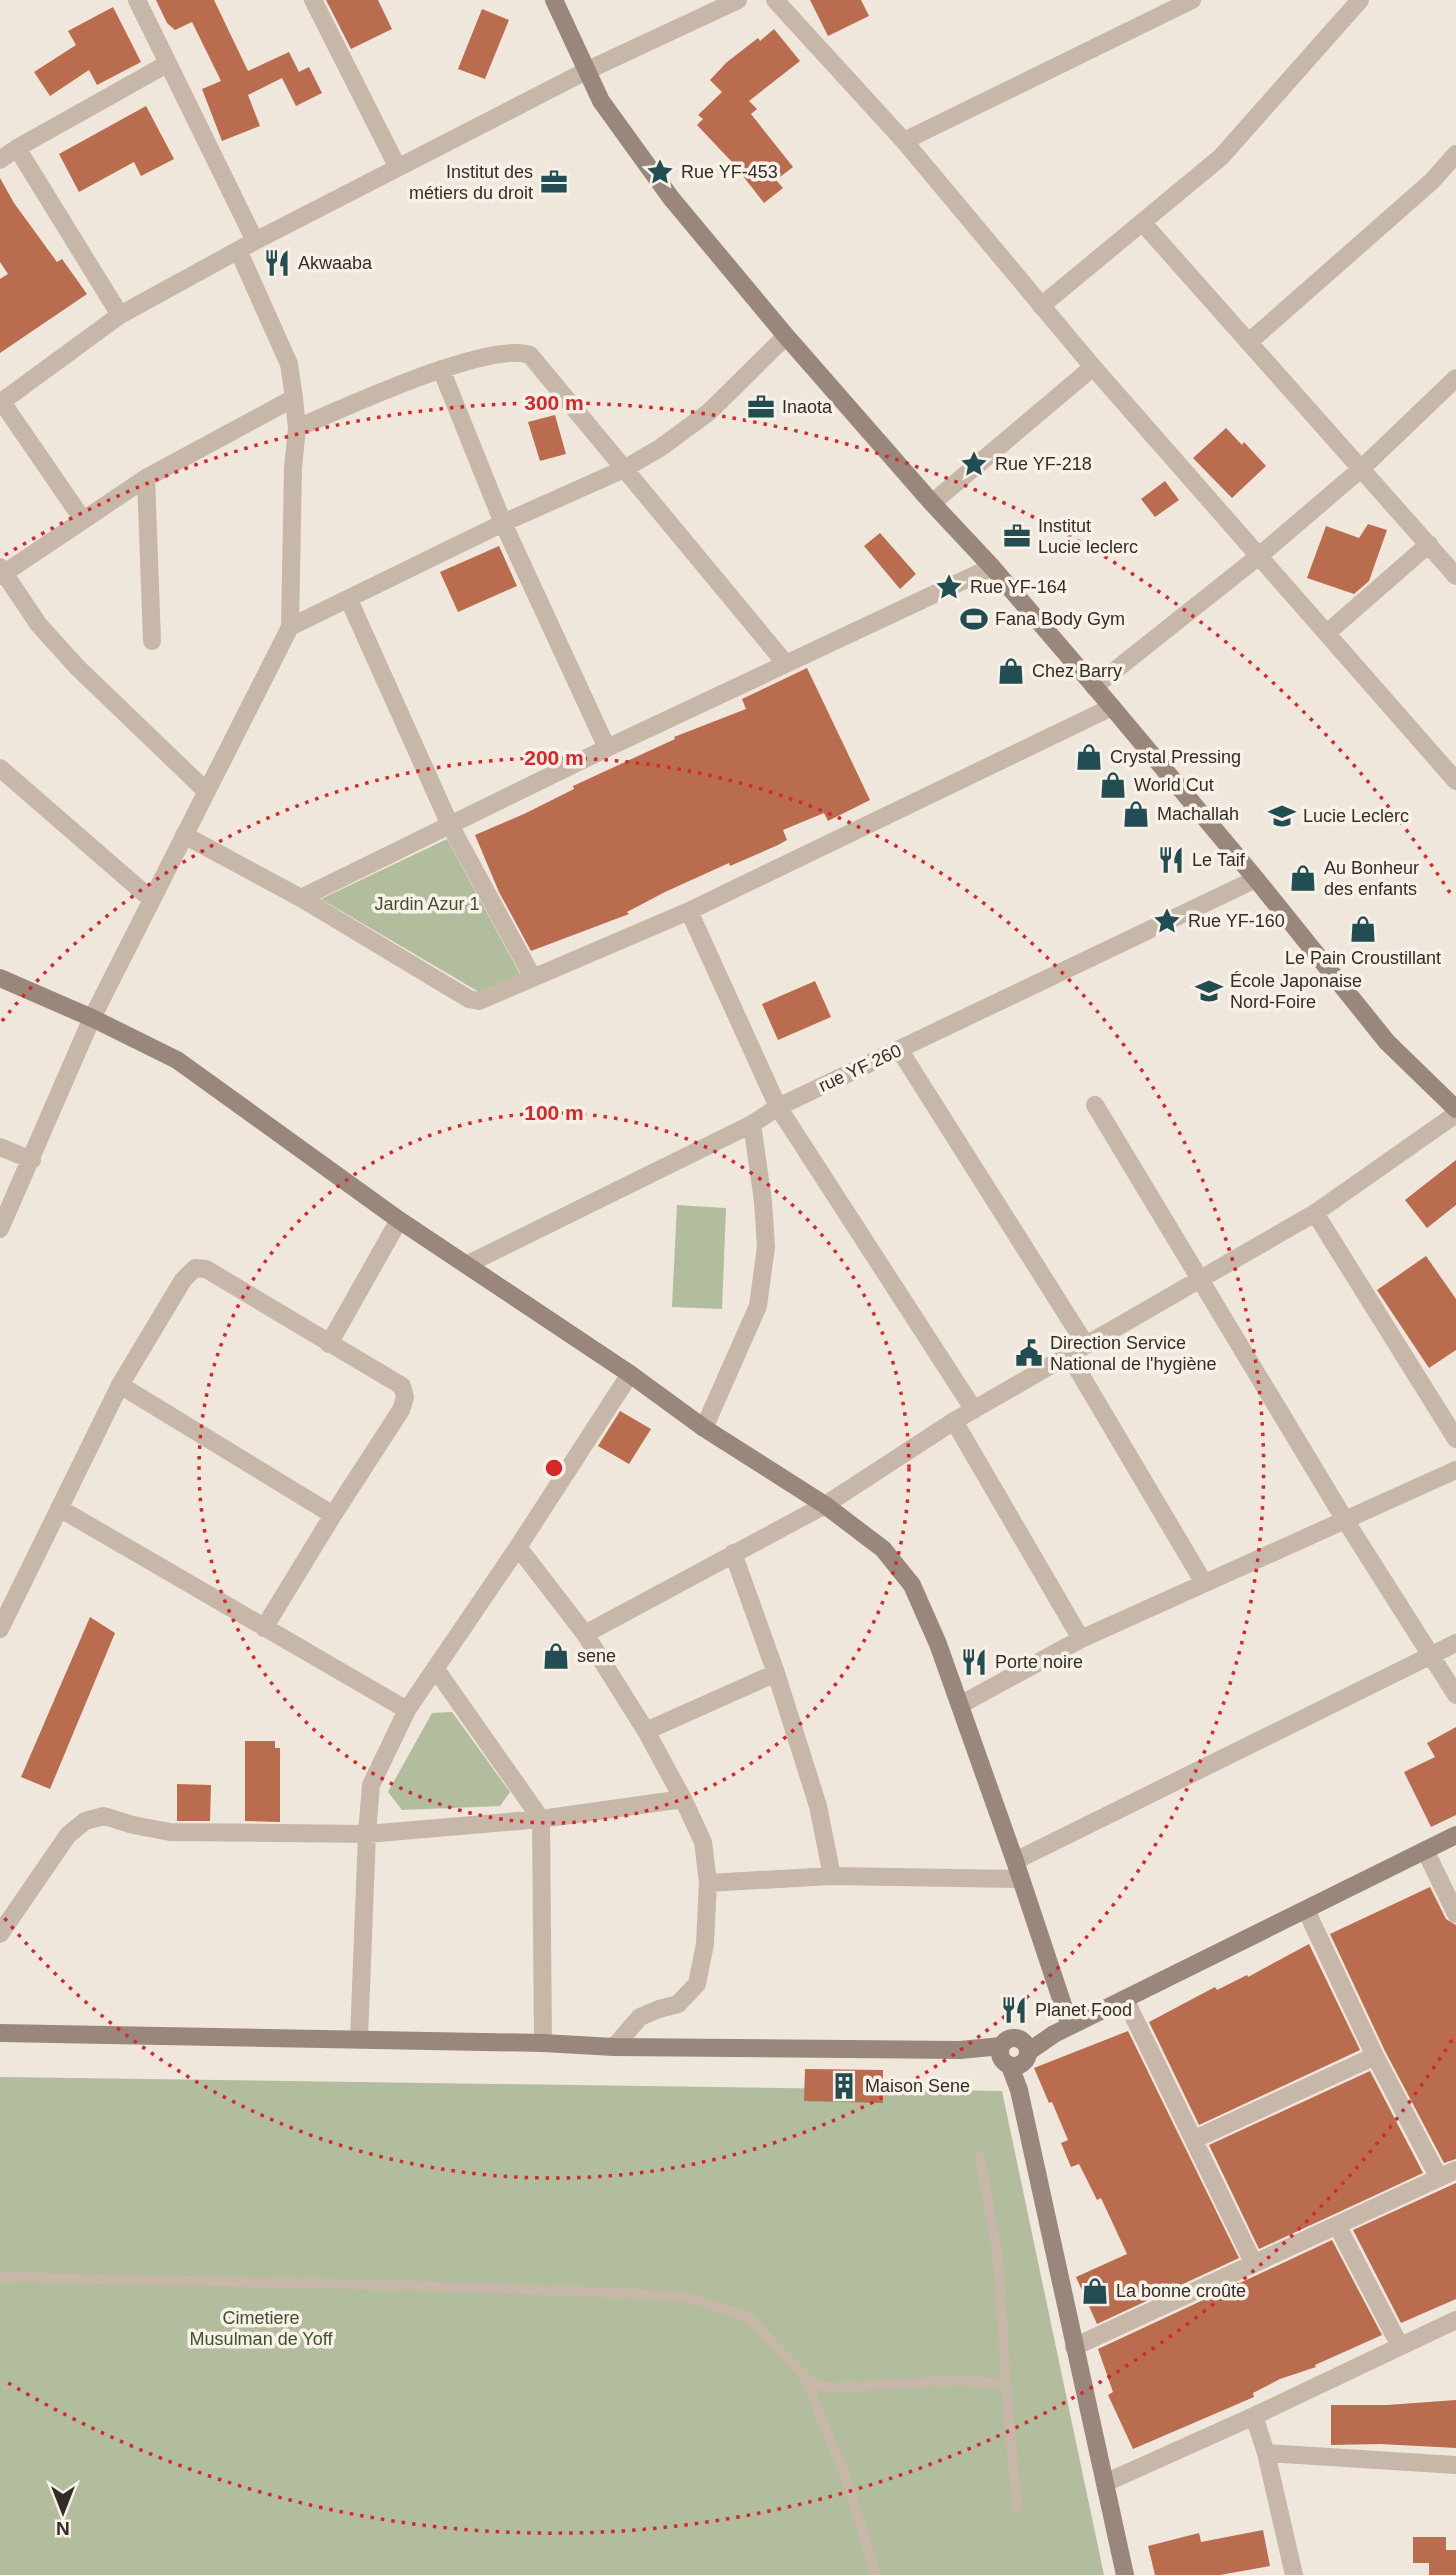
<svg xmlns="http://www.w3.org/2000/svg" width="1456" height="2575" font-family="Helvetica,sans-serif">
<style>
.green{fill:#b1bd9d}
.building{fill:#ba6c4f}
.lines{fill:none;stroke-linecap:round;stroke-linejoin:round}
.lane{stroke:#c6b7a9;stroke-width:10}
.street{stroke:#c6b7a9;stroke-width:18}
.secondary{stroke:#9a877b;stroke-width:18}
.ring{fill:none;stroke:#d62828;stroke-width:3.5;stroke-dasharray:3.5 7}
.labels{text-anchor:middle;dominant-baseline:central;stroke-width:7;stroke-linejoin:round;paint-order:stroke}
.poi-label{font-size:18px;fill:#342c28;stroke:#f7f1e8;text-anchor:start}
.park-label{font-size:18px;fill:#43502e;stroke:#f7f1e8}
.street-label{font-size:18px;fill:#342c28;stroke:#f7f1e8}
.centre{fill:#d62828;stroke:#f7f1e8;stroke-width:3.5}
.ring-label{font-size:21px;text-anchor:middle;font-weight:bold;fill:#d62828;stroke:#f7f1e8;stroke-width:7;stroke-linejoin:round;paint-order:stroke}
</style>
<rect width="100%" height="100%" fill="#efe7dc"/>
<path class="green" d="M 447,839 L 520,974 L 479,992 L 321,899 Z
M 677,1205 L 726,1208 L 722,1309 L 672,1307 Z
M 452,1712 L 510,1792 L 500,1806 L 402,1810 L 388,1792 L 432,1713 Z
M 0,2077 L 1002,2091 L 1104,2575 L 0,2575 Z"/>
<path class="building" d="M 156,0 L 214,0 L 248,71 L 289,52 L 299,72 L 309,67 L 322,93 L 296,106 L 282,78 L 248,95 L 260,126 L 222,141 L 202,89 L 221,81 L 192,22 L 175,30 L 167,23 Z
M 326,0 L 378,0 L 392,29 L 351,49 Z
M 810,0 L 861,0 L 869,16 L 828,36 Z
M 113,7 L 141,62 L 97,85 L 89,70 L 50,96 L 34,72 L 76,45 L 68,31 Z
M 482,9 L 509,20 L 485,79 L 458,69 Z
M 774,29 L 800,61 L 749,101 L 757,109 L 751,114 L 793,167 L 776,180 L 783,188 L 764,203 L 732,162 L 697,125 L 703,119 L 698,115 L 722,92 L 710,80 L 727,62 L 758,38 L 760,41 Z
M 146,106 L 174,159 L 141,176 L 134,162 L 79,192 L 59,154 Z
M 0,178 L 14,203 L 57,262 L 62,259 L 87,294 L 0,353 L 0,279 L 8,274 L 0,262 Z
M 555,415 L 566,454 L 540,461 L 528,422 Z
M 1226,428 L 1242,445 L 1244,442 L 1266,466 L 1232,498 L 1193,458 Z
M 1165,481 L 1179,500 L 1155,517 L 1141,499 Z
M 1368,524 L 1387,530 L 1369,581 L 1354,594 L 1307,578 L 1326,526 L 1359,538 Z
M 880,533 L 916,574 L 900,589 L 864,546 Z
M 499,546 L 517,586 L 458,612 L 440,572 Z
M 807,668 L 870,800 L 828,821 L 824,813 L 783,830 L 787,840 L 778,845 L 730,866 L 729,863 L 665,892 L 627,912 L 629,914 L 531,951 L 499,892 L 475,835 L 524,814 L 574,789 L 573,786 L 675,739 L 674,737 L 746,709 L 742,699 Z
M 815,981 L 831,1017 L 778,1040 L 762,1004 Z
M 1456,1160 L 1456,1205 L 1427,1228 L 1405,1200 Z
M 1426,1256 L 1456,1299 L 1456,1350 L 1429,1368 L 1377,1290 Z
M 620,1411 L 651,1429 L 629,1464 L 598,1446 Z
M 90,1617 L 115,1633 L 50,1789 L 21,1777 Z
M 1456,1727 L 1456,1815 L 1431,1827 L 1404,1772 L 1435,1757 L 1427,1743 Z
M 245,1741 L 275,1741 L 275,1748 L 280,1748 L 280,1822 L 245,1821 Z
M 177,1784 L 211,1785 L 210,1821 L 177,1821 Z
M 1430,1887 L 1446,1919 L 1456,1925 L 1456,2159 L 1444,2163 L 1385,2051 L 1330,1934 Z
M 1309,1944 L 1360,2050 L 1199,2125 L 1149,2022 L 1215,1987 L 1217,1990 L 1247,1975 L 1248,1977 Z
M 1128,2031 L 1239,2258 L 1097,2324 L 1076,2277 L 1127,2254 L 1101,2198 L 1097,2200 L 1079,2164 L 1071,2167 L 1061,2143 L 1068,2140 L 1052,2102 L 1049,2103 L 1034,2068 Z
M 805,2069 L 883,2070 L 883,2103 L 804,2101 Z
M 1370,2071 L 1423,2173 L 1259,2249 L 1209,2145 Z
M 1456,2183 L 1456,2299 L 1401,2323 L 1353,2230 Z
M 1332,2240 L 1382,2335 L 1315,2365 L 1316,2367 L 1280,2379 L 1253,2393 L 1254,2397 L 1133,2449 L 1108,2395 L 1113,2392 L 1098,2349 Z
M 1456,2400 L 1456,2448 L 1380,2444 L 1331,2445 L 1331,2405 L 1387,2405 Z
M 1263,2530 L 1270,2566 L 1220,2575 L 1155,2575 L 1148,2546 L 1199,2533 L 1201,2542 Z
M 1413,2537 L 1446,2537 L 1446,2550 L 1456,2550 L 1456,2575 L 1429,2575 L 1429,2563 L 1413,2563 Z"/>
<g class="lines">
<path class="lane" d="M 980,2157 L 998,2259 L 1006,2384 L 1017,2509
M 0,2277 L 394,2285 L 622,2293 L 685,2297 L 747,2316 L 804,2376 L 847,2481 L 876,2575
M 804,2377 L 820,2386 L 832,2388 L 959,2380 L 1006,2384"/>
<path class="street" d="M 137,0 L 255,241
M 313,0 L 397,166
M 775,0 L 904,141 L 1093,367 L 1456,781
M 904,141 L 1192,0
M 17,148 L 120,315
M 0,160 L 17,148 L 167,64
M 1142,222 L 1456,576
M 1041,306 L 1221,157 L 1360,0
M 1249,342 L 1432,181 L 1456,154
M 441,369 L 503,523 L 607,748
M 2,402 L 83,520
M 0,403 L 120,315 L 255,241 L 586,71 L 738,0
M 297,428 C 342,409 489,340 530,355 L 786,664
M 146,478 L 152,641
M 932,503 L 1093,367
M 0,567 L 39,625 L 77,667 L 206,791
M 0,576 L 146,478 L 294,398
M 349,600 L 450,825 L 533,978
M 290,627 L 503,523 L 624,469 L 660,448 L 709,412 L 786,336
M 1327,633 L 1429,544
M 1094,687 L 1259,556 L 1362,468 L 1456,378
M 0,768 L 152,900
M 184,835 L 301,898 L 469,999 L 479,1001 L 689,911 L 1112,707
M 301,898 L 607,748 L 992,567
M 689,911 L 778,1107 L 974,1410
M 899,1049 L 1086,1345
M 1095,1105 L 1345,1520 L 1456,1695
M 0,1147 L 32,1160
M 1315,1213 L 1456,1439
M 0,1229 L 92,1018 L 290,627 L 293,468 L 297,428 L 294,398 L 289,364 L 239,252
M 468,1264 L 752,1124 L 778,1107 L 1256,879
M 329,1344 L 399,1220
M 1069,1355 L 1204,1583
M 120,1385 L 333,1515
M 954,1421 L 1081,1639
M 704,1428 L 758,1306 L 766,1247 L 763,1201 L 752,1124
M 59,1508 L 407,1710
M 518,1547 L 585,1634 L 646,1731 L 683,1799 L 703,1842 L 708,1883 L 705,1944 L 697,1984 L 678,2004 L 659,2009 L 640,2017 L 614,2047
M 733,1553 L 776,1673 L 818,1806 L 832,1876
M 0,1629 L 120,1385 L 183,1280 L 195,1268 L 206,1269 L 402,1386 L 405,1397 L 401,1410 L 333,1515 L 264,1628
M 585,1634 L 825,1505 L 954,1421 L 1315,1213 L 1456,1114
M 435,1668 L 541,1819 L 543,2043
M 960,1705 L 1081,1639 L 1456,1470
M 646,1731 L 776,1673
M 1425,1850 L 1456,1914
M 1015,1861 L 1456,1643
M 708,1883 L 832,1876 L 1021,1879
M 1306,1910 L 1375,2056 L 1439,2178
M 0,1934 L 68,1835 L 85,1821 L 104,1816 L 133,1825 L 170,1832 L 367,1834 L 541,1819 L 683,1799
M 1125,1999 L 1254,2264
M 359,2039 L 367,1834 L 371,1785 L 407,1710 L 518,1547 L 630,1374
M 1195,2139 L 1375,2056
M 1338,2227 L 1400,2346
M 1074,2347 L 1456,2170
M 1254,2416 L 1266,2453 L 1294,2575
M 1266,2453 L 1456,2465
M 1105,2483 L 1254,2416 L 1456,2320"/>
<path class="secondary" d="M 554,0 L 601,101 L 671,198 L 786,336 L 932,503 L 992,567 L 1112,707 L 1256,879 L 1387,1042 L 1456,1109
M 0,978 L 92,1018 L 177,1060 L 399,1220 L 630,1374 L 704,1428 L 825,1505 L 883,1549 L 912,1585 L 938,1644 L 1015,1861 L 1070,2026
M 0,2033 L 543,2043 L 614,2047 L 960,2050 L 1001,2046
M1000 2052a14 14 0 1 1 28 0a14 14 0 1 1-28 0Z
M 1028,2052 L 1054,2034 L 1456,1835
M 1010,2066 L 1019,2090 L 1125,2575"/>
</g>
<g class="ring">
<circle cx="554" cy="1468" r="355"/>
<path d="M2 1021A710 710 0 1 1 2 1915"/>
<path d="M1452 2040A1065 1065 0 0 1 5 2381M5 555A1065 1065 0 0 1 1452 896"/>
</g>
<defs>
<symbol id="sight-bare" viewBox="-9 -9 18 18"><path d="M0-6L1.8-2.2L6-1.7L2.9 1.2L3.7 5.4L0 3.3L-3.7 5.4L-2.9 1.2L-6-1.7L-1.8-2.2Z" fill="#224d52" stroke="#f7f1e8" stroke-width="2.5" paint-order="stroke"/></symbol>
<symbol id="office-bare" viewBox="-9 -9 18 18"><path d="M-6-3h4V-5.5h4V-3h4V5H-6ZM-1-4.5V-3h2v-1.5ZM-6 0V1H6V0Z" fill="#224d52" stroke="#f7f1e8" stroke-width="2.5" paint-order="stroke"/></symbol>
<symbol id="restaurant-bare" viewBox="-9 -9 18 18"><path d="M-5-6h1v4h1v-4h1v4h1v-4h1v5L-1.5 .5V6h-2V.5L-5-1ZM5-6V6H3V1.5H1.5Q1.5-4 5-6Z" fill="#224d52" stroke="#f7f1e8" stroke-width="2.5" paint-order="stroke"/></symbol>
<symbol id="stadium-bare" viewBox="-9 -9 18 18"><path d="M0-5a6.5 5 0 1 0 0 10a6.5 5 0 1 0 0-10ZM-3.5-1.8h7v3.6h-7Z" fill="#224d52" stroke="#f7f1e8" stroke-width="2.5" paint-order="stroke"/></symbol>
<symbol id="shop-bare" viewBox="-9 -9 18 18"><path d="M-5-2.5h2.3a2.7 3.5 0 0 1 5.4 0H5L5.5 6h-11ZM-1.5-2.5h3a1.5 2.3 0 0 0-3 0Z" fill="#224d52" stroke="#f7f1e8" stroke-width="2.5" paint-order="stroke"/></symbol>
<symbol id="school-bare" viewBox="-9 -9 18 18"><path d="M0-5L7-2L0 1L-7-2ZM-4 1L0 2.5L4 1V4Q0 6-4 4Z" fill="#224d52" stroke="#f7f1e8" stroke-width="2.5" paint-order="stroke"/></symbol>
<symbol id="civic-bare" viewBox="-9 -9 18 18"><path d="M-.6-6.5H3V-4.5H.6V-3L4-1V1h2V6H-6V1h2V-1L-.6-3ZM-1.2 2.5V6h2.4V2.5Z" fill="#224d52" stroke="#f7f1e8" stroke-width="2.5" paint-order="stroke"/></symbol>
<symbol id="building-bare" viewBox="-9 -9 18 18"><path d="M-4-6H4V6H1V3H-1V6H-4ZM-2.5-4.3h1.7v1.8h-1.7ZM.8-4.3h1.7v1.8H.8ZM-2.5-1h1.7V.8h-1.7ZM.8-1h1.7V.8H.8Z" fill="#224d52" stroke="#f7f1e8" stroke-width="2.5" paint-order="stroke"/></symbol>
</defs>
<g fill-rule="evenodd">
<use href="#sight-bare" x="641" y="153" width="38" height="38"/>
<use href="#office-bare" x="535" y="163" width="38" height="38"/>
<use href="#restaurant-bare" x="258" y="244" width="38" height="38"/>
<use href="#office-bare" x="742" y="388" width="38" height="38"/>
<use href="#sight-bare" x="955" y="445" width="38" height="38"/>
<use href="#office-bare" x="998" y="517" width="38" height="38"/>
<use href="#sight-bare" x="930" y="568" width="38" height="38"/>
<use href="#stadium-bare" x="955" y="600" width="38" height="38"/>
<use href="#shop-bare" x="992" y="652" width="38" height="38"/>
<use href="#shop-bare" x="1070" y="738" width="38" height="38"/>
<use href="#shop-bare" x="1094" y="766" width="38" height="38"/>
<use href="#shop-bare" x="1117" y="795" width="38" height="38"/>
<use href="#school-bare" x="1263" y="797" width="38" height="38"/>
<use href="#restaurant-bare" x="1152" y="841" width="38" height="38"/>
<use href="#shop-bare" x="1284" y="859" width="38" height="38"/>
<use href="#sight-bare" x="1148" y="902" width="38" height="38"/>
<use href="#shop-bare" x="1344" y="910" width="38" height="38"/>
<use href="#school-bare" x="1190" y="972" width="38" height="38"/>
<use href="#civic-bare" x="1010" y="1334" width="38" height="38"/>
<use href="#shop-bare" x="537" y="1637" width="38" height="38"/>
<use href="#restaurant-bare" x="955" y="1643" width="38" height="38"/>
<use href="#restaurant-bare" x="995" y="1991" width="38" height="38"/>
<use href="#building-bare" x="825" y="2067" width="38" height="38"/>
<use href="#shop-bare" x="1076" y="2272" width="38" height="38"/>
</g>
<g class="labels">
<g class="poi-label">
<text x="533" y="172" text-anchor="end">Institut des<tspan x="533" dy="21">métiers du droit</tspan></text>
<text x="681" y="172">Rue YF-453</text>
<text x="298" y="263">Akwaaba</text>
<text x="782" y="407">Inaota</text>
<text x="995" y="464">Rue YF-218</text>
<text x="1038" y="526">Institut<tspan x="1038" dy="21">Lucie leclerc</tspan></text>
<text x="970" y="587">Rue YF-164</text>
<text x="995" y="619">Fana Body Gym</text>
<text x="1032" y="671">Chez Barry</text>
<text x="1110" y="757">Crystal Pressing</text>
<text x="1134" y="785">World Cut</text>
<text x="1157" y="814">Machallah</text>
<text x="1303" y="816">Lucie Leclerc</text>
<text x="1192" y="860">Le Taif</text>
<text x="1324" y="868">Au Bonheur<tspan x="1324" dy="21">des enfants</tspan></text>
<text x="1188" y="921">Rue YF-160</text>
<text x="1363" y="958" text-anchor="middle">Le Pain Croustillant</text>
<text x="1230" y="981">École Japonaise<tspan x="1230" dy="21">Nord-Foire</tspan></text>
<text x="1050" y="1343">Direction Service<tspan x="1050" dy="21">National de l'hygiène</tspan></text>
<text x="577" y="1656">sene</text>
<text x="995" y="1662">Porte noire</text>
<text x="1035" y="2010">Planet Food</text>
<text x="865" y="2086">Maison Sene</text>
<text x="1116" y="2291">La bonne croûte</text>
</g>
<g class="park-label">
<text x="427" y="904">Jardin Azur 1</text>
<text x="261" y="2318">Cimetiere<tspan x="261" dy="21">Musulman de Yoff</tspan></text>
</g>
<g class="street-label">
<text transform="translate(860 1068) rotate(-25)">rue YF 260</text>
</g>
</g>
<circle cx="554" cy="1468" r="10" class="centre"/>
<g class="ring-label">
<text x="554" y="410">300 m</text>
<text x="554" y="765">200 m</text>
<text x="554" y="1120">100 m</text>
</g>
<g transform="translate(63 2512) rotate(180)" stroke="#f7f1e8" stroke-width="5" paint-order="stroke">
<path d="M0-5L12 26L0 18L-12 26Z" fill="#342c28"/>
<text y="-10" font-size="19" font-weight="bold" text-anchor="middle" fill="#342c28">N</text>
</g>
</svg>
